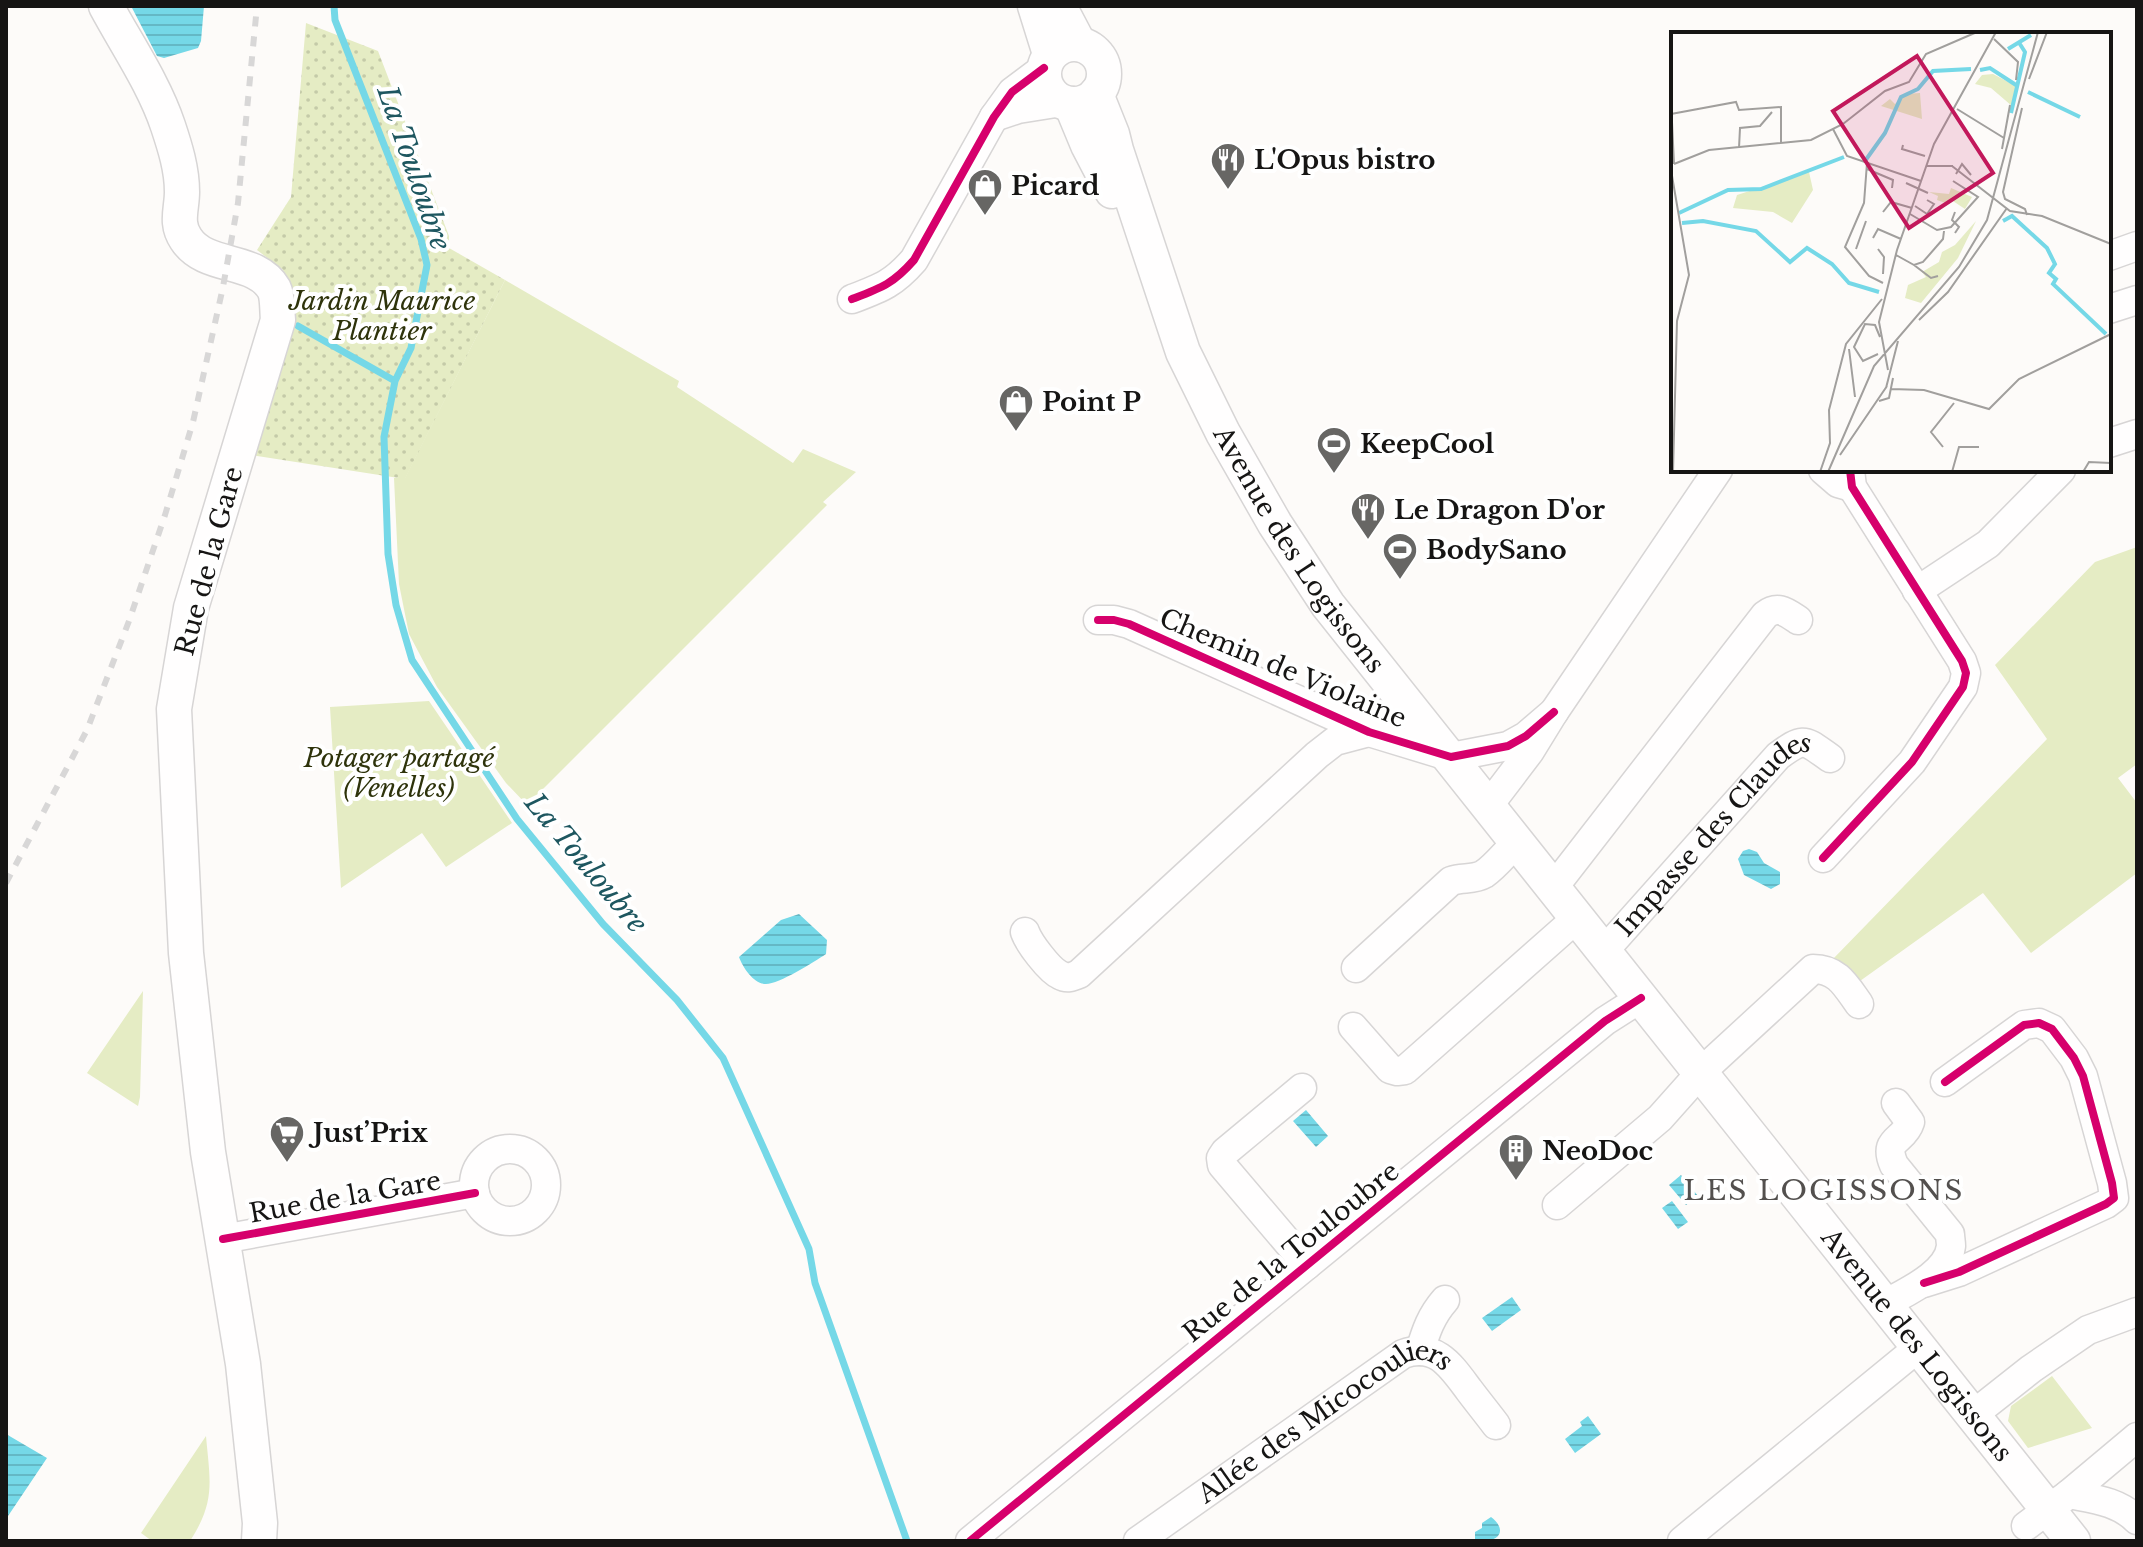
<svg xmlns="http://www.w3.org/2000/svg" width="2143" height="1547" font-family="'Libre Baskerville',serif">
<style>
.green{fill:#e5ecc4}
.park{fill:url(#park-dots)}
.water{fill:url(#water-rules)}
.lines{fill:none;stroke-linecap:round;stroke-linejoin:round}
.stream{stroke:#75d8e7;stroke-width:7}
.minor-casing{stroke:#d7d5d5;stroke-width:31}
.major-casing{stroke:#d7d5d5;stroke-width:37}
.minor{stroke:#fffefe;stroke-width:28}
.major{stroke:#fffefe;stroke-width:34}
.rail{stroke:#d8d7d7;stroke-width:6;stroke-dasharray:10 10;stroke-linecap:butt}
.cycleway-casing{stroke:#fff;stroke-width:13}
.cycleway{stroke:#d6006c;stroke-width:8}
.labels{text-anchor:middle;dominant-baseline:central;stroke-width:8;stroke-linejoin:round;paint-order:stroke}
.poi-label{font-size:26px;font-weight:bold;fill:#161514;stroke:#fff;text-anchor:start}
.park-label{font-size:26px;font-style:italic;fill:#2e330b;stroke:#fff}
.street-label{font-size:26px;fill:#161514;stroke:#fff}
.water-label{font-size:28px;font-style:italic;fill:#1e5760;stroke:#fff}
.neighbourhood-label{font-size:28px;letter-spacing:2px;fill:#53504e;stroke:#fff}
.inset-river{fill:none;stroke:#75d8e7;stroke-width:4}
.inset-road{fill:none;stroke:#a19f9d;stroke-width:2}
.view{fill:#c2185b;fill-opacity:0.15;stroke:#c2185b;stroke-width:4}
.inset-edge{fill:none;stroke:#161514;stroke-width:4}
</style>
<defs>
<pattern id="park-dots" width="8" height="8" patternUnits="userSpaceOnUse" patternTransform="scale(2)"><rect width="8" height="8" fill="#e5ecc4"/><path d="M2 2h.1M6 6h.1" fill="none" stroke="#c4caa8" stroke-width="1.8" stroke-linecap="round"/></pattern>
<pattern id="water-rules" width="6" height="5" patternUnits="userSpaceOnUse" patternTransform="scale(2)"><rect width="6" height="5" fill="#75d8e7"/><path d="M0 2.5h6" fill="none" stroke="#64b8c5"/></pattern>
</defs>
<rect width="100%" height="100%" fill="#fdfbf9"/>
<path class="green" d="M 505,280 L 679,381 L 677,387 L 793,463 L 803,449 L 856,472 L 823,502 L 827,505 L 527,805 L 506,783 L 437,687 L 409,634 L 399,584 L 394,478 L 405,478 Z
M 2137,547 L 2137,764 L 2118,778 L 2137,803 L 2137,873 L 2031,953 L 1983,893 L 1853,986 L 1832,960 L 2047,739 L 1995,665 L 2095,562 Z
M 429,701 L 512,823 L 446,867 L 422,833 L 341,888 L 330,707 Z
M 143,991 L 140,1097 L 138,1106 L 87,1073 Z
M 2052,1376 L 2092,1428 L 2028,1448 L 2008,1421 L 2011,1406 Z
M 206,1436 C 210,1481 216,1501 190,1541 L 152,1541 L 141,1533 Z"/>
<path class="park" d="M 306,23 L 378,51 L 449,236 L 449,248 L 505,280 L 405,479 L 250,455 L 290,296 L 283,270 L 257,250 L 291,197 Z"/>
<path class="water" d="M 131,6 L 204,6 L 201,41 L 198,48 L 164,58 L 157,56 Z
M 1749,849 L 1757,852 L 1764,863 L 1780,872 L 1780,884 L 1771,889 L 1744,875 L 1738,859 L 1743,851 Z
M 799,914 L 827,940 L 826,954 C 814,962 779,984 766,984 C 754,984 743,968 739,957 L 781,920 Z
M 1306,1110 L 1328,1136 L 1316,1147 L 1293,1121 Z
M 1681,1175 L 1698,1196 L 1686,1205 L 1669,1185 Z
M 1672,1201 L 1688,1222 L 1678,1229 L 1662,1208 Z
M 1512,1297 L 1521,1310 L 1492,1331 L 1482,1318 Z
M 1588,1416 L 1601,1434 L 1575,1453 L 1565,1439 L 1582,1426 L 1580,1422 Z
M 6,1434 L 47,1458 L 6,1519 Z
M 1491,1517 C 1501,1524 1506,1537 1488,1541 C 1484,1542 1479,1541 1475,1541 L 1475,1532 L 1482,1528 L 1482,1523 Z"/>
<g class="lines">
<path class="stream" d="M 334,6 L 335,20 L 421,239 L 427,265 L 420,301 L 411,348 L 395,381 L 384,437 L 388,554 L 396,605 L 412,660 L 517,819 L 603,924 L 677,1000 L 723,1058 L 809,1249 L 815,1283 L 907,1541
M 298,326 L 395,381"/>
<defs>
<g id="minor">
<path d="M 994,117 L 1018,109 L 1062,102"/>
<path d="M 2109,256 L 2137,246"/>
<path d="M 852,299 C 881,288 893,284 914,260 L 994,117 L 1012,92 L 1044,68"/>
<path d="M 2109,309 L 2137,300"/>
<path d="M 2109,443 L 2137,434"/>
<path d="M 1823,470 L 1838,483 L 1852,487"/>
<path d="M 1917,591 L 1988,544 L 2061,470"/>
<path d="M 1098,620 L 1114,620 L 1129,624 L 1369,732 L 1451,757 L 1508,746 L 1526,736 L 1554,712"/>
<path d="M 1489,805 L 1530,751 L 1554,712 L 1718,470"/>
<path d="M 1823,858 L 1912,762 L 1963,687 L 1966,673 L 1962,661 L 1852,487 L 1850,470"/>
<path d="M 1554,887 L 1765,615 C 1778,605 1786,612 1798,620"/>
<path d="M 1025,932 C 1029,943 1049,970 1060,975 C 1067,979 1072,977 1079,974 L 1317,755 L 1335,741 L 1369,732"/>
<path id="s1" d="M 1604,951 L 1778,756 C 1805,736 1804,740 1830,758"/>
<path d="M 1356,968 L 1451,881 C 1462,877 1474,880 1484,874 C 1496,866 1507,851 1518,841"/>
<path d="M 1353,1027 L 1390,1069 L 1397,1071 L 1405,1070 L 1578,917"/>
<path d="M 1302,1088 L 1225,1152 L 1221,1158 L 1222,1165 L 1307,1265"/>
<circle cx="510" cy="1185" r="36"/>
<path d="M 1557,1205 L 1660,1118 L 1701,1072 L 1813,969 C 1838,969 1846,986 1859,1004"/>
<path d="M 223,1239 L 475,1193"/>
<path d="M 1924,1283 L 1959,1272 L 2106,1204 L 2114,1198 L 2112,1183 L 2083,1076 L 2074,1058 L 2052,1029 L 2039,1023 L 2024,1025 L 1945,1082"/>
<path d="M 1885,1304 C 1906,1292 1948,1274 1951,1246 C 1951,1242 1950,1238 1950,1234 L 1894,1165 C 1882,1138 1904,1142 1910,1122 L 1896,1103"/>
<path d="M 1420,1351 C 1426,1331 1431,1316 1445,1300"/>
<path d="M 1974,1414 L 2031,1369 L 2088,1330 L 2137,1312"/>
<path d="M 2069,1494 C 2094,1499 2118,1501 2137,1520"/>
<path d="M 2026,1526 L 2069,1494 L 2137,1437"/>
<path d="M 970,1541 L 1605,1021 L 1641,998"/>
<path id="s2" d="M 1138,1541 L 1403,1354 C 1436,1342 1451,1366 1469,1390 C 1478,1402 1487,1413 1496,1425"/>
<path d="M 1682,1541 L 1919,1347"/>
</g>
<g id="major">
<path d="M 106,6 C 127,45 154,84 168,126 C 175,147 182,169 182,192 C 182,209 175,223 186,239 C 206,270 256,257 274,289 C 278,297 277,311 278,320 L 191,608 L 174,709 L 186,953 L 208,1152 L 243,1364 L 260,1523 L 259,1541"/>
<path d="M 1035,6 L 1050,54"/>
<path d="M 1059,6 L 1079,44"/>
<circle cx="1074" cy="74" r="30"/>
<path id="s3" d="M 1096,94 L 1112,134 L 1116,150 L 1183,352 L 1223,433 L 1275,524 L 1328,605 L 2073,1541"/>
<path d="M 1071,104 L 1088,145 L 1112,191"/>
</g>
</defs>
<use href="#minor" class="minor-casing"/>
<use href="#major" class="major-casing"/>
<use href="#minor" class="minor"/>
<use href="#major" class="major"/>
<path class="rail" d="M 6,883 L 87,730 L 129,621 L 165,515 L 193,422 L 223,287 L 238,203 L 257,6"/>
<defs>
<path id="cycleway" d="M 852,299 C 881,288 893,284 914,260 L 994,117 L 1012,92 L 1044,68
M 1098,620 L 1114,620 L 1129,624 L 1369,732 L 1451,757 L 1508,746 L 1526,736 L 1554,712
M 1823,858 L 1912,762 L 1963,687 L 1966,673 L 1962,661 L 1852,487 L 1850,470
M 223,1239 L 475,1193
M 1924,1283 L 1959,1272 L 2106,1204 L 2114,1198 L 2112,1183 L 2083,1076 L 2074,1058 L 2052,1029 L 2039,1023 L 2024,1025 L 1945,1082
M 970,1541 L 1605,1021 L 1641,998"/>
</defs>
<use href="#cycleway" class="cycleway-casing"/>
<use href="#cycleway" class="cycleway"/>
</g>
<defs>
<symbol id="restaurant-pin" viewBox="-11 -11 22 30"><path d="M0 17L-7.5 6A9.5 9.5 0 1 1 7.5 6Z" fill="#676664" stroke="#fff"/><path d="M-5-6h1v4h1v-4h1v4h1v-4h1v5L-1.5 .5V6h-2V.5L-5-1ZM5-6V6H3V1.5H1.5Q1.5-4 5-6Z" fill="#fff"/></symbol>
<symbol id="shop-pin" viewBox="-11 -11 22 30"><path d="M0 17L-7.5 6A9.5 9.5 0 1 1 7.5 6Z" fill="#676664" stroke="#fff"/><path d="M-5-2.5h2.3a2.7 3.5 0 0 1 5.4 0H5L5.5 6h-11ZM-1.5-2.5h3a1.5 2.3 0 0 0-3 0Z" fill="#fff"/></symbol>
<symbol id="stadium-pin" viewBox="-11 -11 22 30"><path d="M0 17L-7.5 6A9.5 9.5 0 1 1 7.5 6Z" fill="#676664" stroke="#fff"/><path d="M0-5a6.5 5 0 1 0 0 10a6.5 5 0 1 0 0-10ZM-3.5-1.8h7v3.6h-7Z" fill="#fff"/></symbol>
<symbol id="supermarket-pin" viewBox="-11 -11 22 30"><path d="M0 17L-7.5 6A9.5 9.5 0 1 1 7.5 6Z" fill="#676664" stroke="#fff"/><path d="M-6-5.5h2.5l.6 2H6L4.5 2H-2.5L-4.4-4H-6ZM-1.5 3.2a1.3 1.3 0 1 0 .1 0ZM3 3.2a1.3 1.3 0 1 0 .1 0Z" fill="#fff"/></symbol>
<symbol id="building-pin" viewBox="-11 -11 22 30"><path d="M0 17L-7.5 6A9.5 9.5 0 1 1 7.5 6Z" fill="#676664" stroke="#fff"/><path d="M-4-6H4V6H1V3H-1V6H-4ZM-2.5-4.3h1.7v1.8h-1.7ZM.8-4.3h1.7v1.8H.8ZM-2.5-1h1.7V.8h-1.7ZM.8-1h1.7V.8H.8Z" fill="#fff"/></symbol>
</defs>
<g fill-rule="evenodd">
<use href="#restaurant-pin" x="1208" y="140" width="40" height="54"/>
<use href="#shop-pin" x="965" y="166" width="40" height="54"/>
<use href="#shop-pin" x="996" y="382" width="40" height="54"/>
<use href="#stadium-pin" x="1314" y="424" width="40" height="54"/>
<use href="#restaurant-pin" x="1348" y="490" width="40" height="54"/>
<use href="#stadium-pin" x="1380" y="530" width="40" height="54"/>
<use href="#supermarket-pin" x="267" y="1113" width="40" height="54"/>
<use href="#building-pin" x="1496" y="1131" width="40" height="54"/>
</g>
<g class="labels">
<g class="poi-label">
<text x="1254" y="160">L'Opus bistro</text>
<text x="1011" y="186">Picard</text>
<text x="1042" y="402">Point P</text>
<text x="1360" y="444">KeepCool</text>
<text x="1394" y="510">Le Dragon D'or</text>
<text x="1426" y="550">BodySano</text>
<text x="313" y="1133">Just’Prix</text>
<text x="1542" y="1151">NeoDoc</text>
</g>
<g class="park-label">
<text x="382" y="301">Jardin Maurice<tspan x="382" dy="30">Plantier</tspan></text>
<text x="399" y="758">Potager partagé<tspan x="399" dy="30">(Venelles)</tspan></text>
</g>
<g class="street-label">
<text stroke="none"><textPath href="#s3" startOffset="502">Avenue des Logissons</textPath></text>
<text transform="translate(209 561) rotate(-75)">Rue de la Gare</text>
<text transform="translate(1283 668) rotate(23)">Chemin de Violaine</text>
<text stroke="none"><textPath href="#s1" startOffset="162">Impasse des Claudes</textPath></text>
<text transform="translate(345 1197) rotate(-10)">Rue de la Gare</text>
<text transform="translate(1291 1252) rotate(-39)">Rue de la Touloubre</text>
<text stroke="none"><textPath href="#s3" startOffset="1510">Avenue des Logissons</textPath></text>
<text stroke="none"><textPath href="#s2" startOffset="226">Allée des Micocouliers</textPath></text>
</g>
<g class="water-label">
<text transform="translate(414 168) rotate(71)">La Touloubre</text>
<text transform="translate(586 863) rotate(50)">La Touloubre</text>
</g>
<g class="neighbourhood-label">
<text x="1824" y="1190">LES LOGISSONS</text>
</g>
</g>
<g transform="translate(1671 32)">
<rect width="440" height="440" fill="#fdfbf9"/>
<path d="M 322,42 L 345,54 L 341,74 L 320,56 L 304,52 L 311,43 ZM 249,61 L 251,87 L 210,74 L 219,67 L 224,72 L 234,62 ZM 280,156 L 301,165 L 294,177 L 279,167 L 277,172 L 266,168 L 267,164 L 258,160 L 278,162 ZM 305,189 L 287,226 L 250,271 L 234,266 L 237,253 L 255,245 L 251,240 L 268,230 L 271,220 L 284,213 Z" fill="#e5ecc4"/>
<path d="M 138,140 L 142,158 L 121,191 L 102,180 L 62,176 L 66,163 Z" fill="#e5ecc4"/>
<path class="inset-river" d="M 337,17 L 360,3M 309,38 L 319,36 L 345,53M 357,60 L 409,85M 340,81 L 354,20 L 347,9M 194,129 L 214,101 L 230,65 L 247,57 L 262,39 L 300,37M 8,181 L 57,158 L 90,157 L 173,125M 332,189 L 341,184 L 376,216 L 384,232 L 378,241 L 385,247 L 382,252 L 435,302M 11,191 L 32,189 L 85,199 L 119,230 L 136,216 L 161,232 L 178,251 L 208,260"/>
<path class="inset-road" d="M 323,7 L 347,30 L 345,48M 358,47 L 376,0M 0,69 L 3,132M 351,76 L 332,160 L 334,167 L 354,177 L 356,183M 286,77 L 333,106M 0,82 L 65,70 L 68,78 L 110,75 L 110,111M 162,97 L 176,124 L 250,149M 232,113 L 231,117 L 254,124M 68,116 L 69,96 L 89,94 L 101,80M 331,117 L 339,73M 196,131 L 193,171 L 174,215 L 198,244 L 212,251M 3,132 L 38,118 L 140,108 L 172,92 L 214,59 L 238,50 L 255,22 L 306,0M 255,134 L 282,134M 281,134 L 339,179 L 371,184 L 440,212M 196,137 L 222,148 L 221,156M 0,138 L 18,243 L 6,289 L 2,440M 285,142 L 291,132 L 300,143M 235,151 L 257,161M 244,174 L 256,182 L 263,172 L 256,168M 212,180 L 220,170 L 241,176M 239,182 L 266,198 L 280,195 L 307,165 L 282,149M 284,201 L 288,195 L 281,188 L 284,180M 202,206 L 207,197 L 230,207M 185,217 L 195,189M 207,217 L 213,225 L 212,242M 225,223 L 243,233 L 252,230 L 272,207 L 273,199M 243,233 L 260,246 L 267,244M 248,288 L 277,260 L 336,176M 178,317 L 184,365M 207,322 L 192,329 L 183,315 L 194,292 L 204,293 L 209,305M 217,338 L 208,290 L 226,218 L 263,112 L 325,0M 215,356 L 227,309M 220,357 L 253,358 L 318,377 L 348,347 L 440,302M 208,369 L 218,366 L 222,346M 272,415 L 260,400 L 283,371M 169,423 L 216,354M 149,440 L 159,411 L 158,378 L 175,312 L 211,267M 157,440 L 203,334 L 288,235 L 316,188 L 367,0M 281,440 L 288,415 L 308,415M 412,440 L 418,430 L 440,431"/>
<path class="view" d="M 246,24 L 322,141 L 238,196 L 162,79 Z"/>
<rect width="440" height="440" class="inset-edge"/>
</g>
<rect width="2143" height="1547" fill="none" stroke="#161514" stroke-width="16"/>
</svg>
